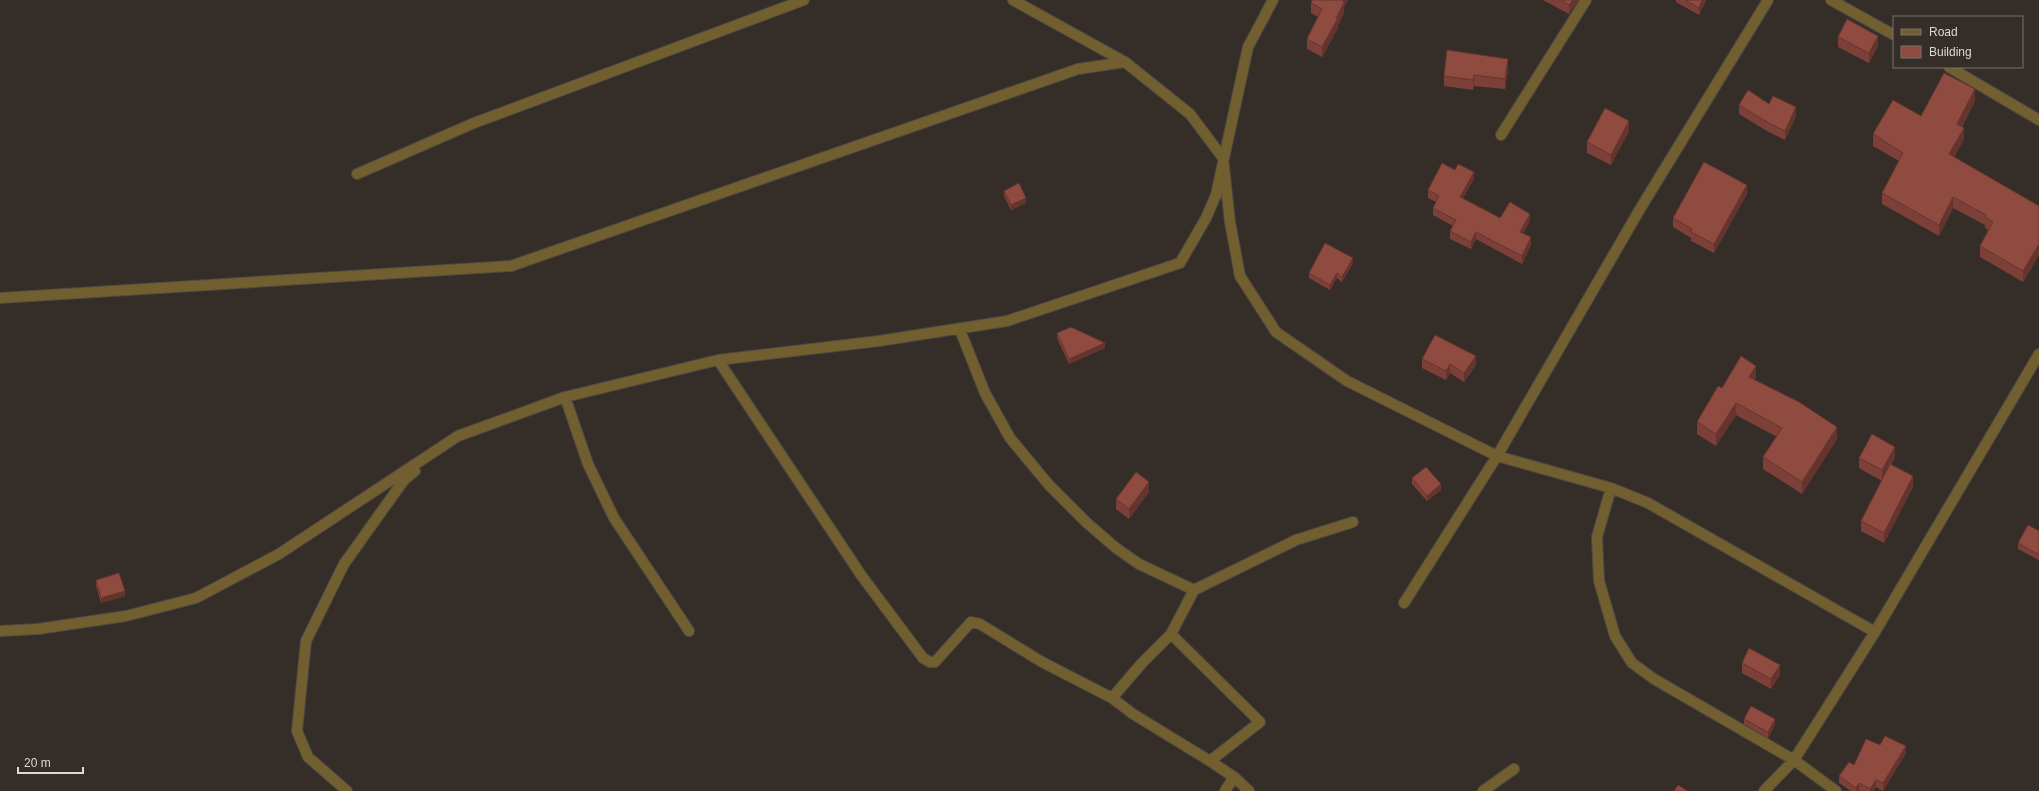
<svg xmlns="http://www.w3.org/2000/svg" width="2039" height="791" font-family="Helvetica,sans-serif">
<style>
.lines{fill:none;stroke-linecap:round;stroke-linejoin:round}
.minor-casing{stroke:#504944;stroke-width:12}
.minor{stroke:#725f2f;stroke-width:10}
.wall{fill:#7c4038}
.shaded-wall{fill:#65342e}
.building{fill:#904b41;stroke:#65342e}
</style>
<rect width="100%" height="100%" fill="#352e28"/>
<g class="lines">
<defs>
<path id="minor" d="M 1013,0 L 1125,62 L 1190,114 L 1223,158 L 1230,222 L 1240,276 L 1276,332 L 1347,381 L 1497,456 L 1611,488 L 1648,503 L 1875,632
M 1831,0 L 1894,35
M 1949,67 L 2039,120
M 1501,135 L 1586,0
M 357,174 L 474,123 L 804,0
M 0,298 L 511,266 L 1078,69 L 1125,62
M 960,330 L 985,393 L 1010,438 L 1049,485 L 1087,523 L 1116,548 L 1139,564 L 1194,590
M 718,360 L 861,575 L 923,658 L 930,662 L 935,662 L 971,622 L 980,624 L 1042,662 L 1112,698 L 1133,714 L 1210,761 L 1234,777 L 1249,791
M 565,397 L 588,464 L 614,518 L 689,631
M 1611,488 L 1597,537 L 1599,581 L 1615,636 L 1632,663 L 1654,679 L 1794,760 L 1836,791
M 1404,603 L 1497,456 L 1640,209 L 1768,0
M 0,631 L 38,629 L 126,616 L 196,598 L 279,554 L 458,436 L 565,397 L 718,360 L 879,341 L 1007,321 L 1180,263 L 1206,218 L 1216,195 L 1248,47 L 1273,0
M 1171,634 L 1260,722 L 1210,761
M 1112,698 L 1142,663 L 1171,634 L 1194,590 L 1296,540 L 1353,522
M 347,791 L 308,757 L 297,731 L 306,641 L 344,564 L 404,480 L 415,471
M 1225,791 L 1234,777
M 1483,791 L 1514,769
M 1764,791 L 1794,760 L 1875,632 L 2039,354"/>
</defs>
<use href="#minor" class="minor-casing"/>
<use href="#minor" class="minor"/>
</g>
<path class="wall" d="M 1543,0 L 1579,0 L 1569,14 Z
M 1676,0 L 1706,0 L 1699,15 L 1676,2 Z
M 1311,3 L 1344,8 L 1344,13 L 1338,25 L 1338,28 L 1322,57 L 1307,49 L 1307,39 L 1318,17 L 1311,13 Z
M 1838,37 L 1878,46 L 1869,63 L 1838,47 Z
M 1508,69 L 1505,89 L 1474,86 L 1473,90 L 1444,86 L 1444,76 Z
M 1975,101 L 1962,127 L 1964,139 L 1954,157 L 2039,206 L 2039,255 L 2023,282 L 1980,257 L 1980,246 L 1988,230 L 1985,228 L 1985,225 L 1953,208 L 1939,236 L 1882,204 L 1882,193 L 1899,161 L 1873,146 L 1873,134 L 1921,116 Z
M 1769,104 L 1796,116 L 1785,140 L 1767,131 L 1739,114 L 1739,105 Z
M 1629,131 L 1611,165 L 1587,153 L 1587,142 Z
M 1474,179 L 1463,198 L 1500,218 L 1530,221 L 1523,233 L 1531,245 L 1522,264 L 1476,239 L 1471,249 L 1450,239 L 1450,231 L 1453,226 L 1433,215 L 1433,208 L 1436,202 L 1428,198 L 1428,190 Z
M 1004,191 L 1026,203 L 1011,210 L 1004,196 Z
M 1747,194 L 1714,253 L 1691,241 L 1691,238 L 1673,227 L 1673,218 Z
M 1353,263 L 1342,282 L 1337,278 L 1330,290 L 1309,278 L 1309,273 Z
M 1057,333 L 1105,348 L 1069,364 L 1057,338 Z
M 1422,359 L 1476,365 L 1464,382 L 1450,373 L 1446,380 L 1422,368 Z
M 1756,378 L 1755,380 L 1837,439 L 1802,494 L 1763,469 L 1763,457 L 1777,437 L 1736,415 L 1716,446 L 1697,434 L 1697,422 L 1722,388 Z
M 1895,457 L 1891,465 L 1913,487 L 1884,543 L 1861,531 L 1861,521 L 1882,481 L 1859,468 L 1859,458 Z
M 1412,478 L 1441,490 L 1427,501 L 1412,484 Z
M 1149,492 L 1129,519 L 1116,509 L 1116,499 Z
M 2039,531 L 2039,560 L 2018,549 L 2018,543 Z
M 96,580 L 125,596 L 101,603 L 96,586 Z
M 1742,663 L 1780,675 L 1771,689 L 1742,673 Z
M 1744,719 L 1775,724 L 1768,738 L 1744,724 Z
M 1880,745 L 1906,753 L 1883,791 L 1876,787 L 1873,791 L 1860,791 L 1859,790 L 1858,791 L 1851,791 L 1839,783 L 1839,776 Z"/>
<path class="shaded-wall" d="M 1343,0 L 1348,0 L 1344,8 L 1344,13 L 1338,25 L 1338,28 L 1322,57 L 1322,47 L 1336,18 Z
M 1573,0 L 1579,0 L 1569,14 L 1569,5 Z
M 1702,0 L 1706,0 L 1699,15 L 1699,8 Z
M 1878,36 L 1878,46 L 1869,63 L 1869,53 Z
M 1508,59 L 1508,69 L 1505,89 L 1505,79 Z
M 1474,75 L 1474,86 L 1473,90 L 1473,80 Z
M 1975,89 L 1975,101 L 1957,135 L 1957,124 Z
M 1796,107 L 1796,116 L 1785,140 L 1785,131 Z
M 1629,121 L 1629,131 L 1611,165 L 1611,155 Z
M 1964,128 L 1964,139 L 1949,165 L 1949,154 Z
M 1474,172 L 1474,179 L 1460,204 L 1460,197 Z
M 1747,185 L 1747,194 L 1714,253 L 1714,244 Z
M 1953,197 L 1953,208 L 1939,236 L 1939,225 Z
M 1026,198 L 1026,203 L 1011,210 L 1011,205 Z
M 1530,214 L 1530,221 L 1520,239 L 1520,232 Z
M 1476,232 L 1476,239 L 1471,249 L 1471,242 Z
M 1531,237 L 1531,245 L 1522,264 L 1522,256 Z
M 2039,244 L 2039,255 L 2023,282 L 2023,271 Z
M 1353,258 L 1353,263 L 1342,282 L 1342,277 Z
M 1337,273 L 1337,278 L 1330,290 L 1330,285 Z
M 1105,343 L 1105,348 L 1069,364 L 1069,359 Z
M 1476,356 L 1476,365 L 1464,382 L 1464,373 Z
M 1450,364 L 1450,373 L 1446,380 L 1446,371 Z
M 1756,366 L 1756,378 L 1749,389 L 1749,377 Z
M 1736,403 L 1736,415 L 1716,446 L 1716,434 Z
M 1837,427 L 1837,439 L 1802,494 L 1802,482 Z
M 1895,447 L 1895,457 L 1882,481 L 1882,470 Z
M 1913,476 L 1913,487 L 1884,543 L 1884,533 Z
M 1149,482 L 1149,492 L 1129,519 L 1129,509 Z
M 1441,484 L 1441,490 L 1427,501 L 1427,496 Z
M 125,591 L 125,596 L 101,603 L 101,598 Z
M 1780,665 L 1780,675 L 1771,689 L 1771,679 Z
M 1775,719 L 1775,724 L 1768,738 L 1768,732 Z
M 1906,746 L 1906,753 L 1883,791 L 1883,783 Z
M 1876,780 L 1876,787 L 1873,791 L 1870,791 L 1870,789 Z
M 1859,783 L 1859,790 L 1858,791 L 1856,791 L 1856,788 Z"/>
<path class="building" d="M 1312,0 L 1343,0 L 1343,1 L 1344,3 L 1336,18 L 1338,18 L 1322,47 L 1307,39 L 1322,9 L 1311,3 Z
M 1561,0 L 1573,0 L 1569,5 Z
M 1685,0 L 1702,0 L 1699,8 Z
M 1847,19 L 1878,36 L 1869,53 L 1838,37 Z
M 1447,50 L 1508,59 L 1505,79 L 1474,75 L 1473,80 L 1444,76 Z
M 1944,73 L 1975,89 L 1957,124 L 1964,128 L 1949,154 L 2039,206 L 2039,244 L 2023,271 L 1980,246 L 1993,222 L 1985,217 L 1986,215 L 1953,197 L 1939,225 L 1882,193 L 1903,153 L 1873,134 L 1893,100 L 1921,116 Z
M 1748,90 L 1769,104 L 1773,96 L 1796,107 L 1785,131 L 1767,122 L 1739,105 Z
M 1605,108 L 1629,121 L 1611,155 L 1587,142 Z
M 1704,162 L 1747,185 L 1714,244 L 1691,232 L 1692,229 L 1673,218 Z
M 1442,163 L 1455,170 L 1458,164 L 1474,172 L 1460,197 L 1500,218 L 1510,202 L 1530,214 L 1520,232 L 1531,237 L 1522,256 L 1476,232 L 1471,242 L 1450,231 L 1456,220 L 1433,208 L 1439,196 L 1428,190 Z
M 1019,183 L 1026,198 L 1011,205 L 1004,191 Z
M 1325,243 L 1353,258 L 1342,277 L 1337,273 L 1330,285 L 1309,273 Z
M 1071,327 L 1105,343 L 1069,359 L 1057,333 Z
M 1435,335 L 1476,356 L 1464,373 L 1450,364 L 1446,371 L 1422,359 Z
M 1741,356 L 1756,366 L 1749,377 L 1799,402 L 1837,427 L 1802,482 L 1763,457 L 1782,428 L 1736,403 L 1716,434 L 1697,422 L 1718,386 L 1722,388 Z
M 1872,434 L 1895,447 L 1882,470 L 1859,458 Z
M 1890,464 L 1913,476 L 1884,533 L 1861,521 Z
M 1426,467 L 1441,484 L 1427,496 L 1412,478 Z
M 1136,472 L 1149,482 L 1129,509 L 1116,499 Z
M 2028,525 L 2039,531 L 2039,555 L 2018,543 Z
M 119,573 L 125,591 L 101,598 L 96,580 Z
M 1749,648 L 1780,665 L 1771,679 L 1742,663 Z
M 1751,706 L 1775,719 L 1768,732 L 1744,719 Z
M 1885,736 L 1906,746 L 1883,783 L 1876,780 L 1870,789 L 1859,783 L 1856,788 L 1839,776 L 1849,762 L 1854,765 L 1866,739 L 1880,745 Z
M 1678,785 L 1688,791 L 1674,791 Z"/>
<rect x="1893" y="16" width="130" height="52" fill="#352e28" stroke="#79726d"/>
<rect x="1901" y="29" width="20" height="6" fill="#725f2f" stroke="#79726d"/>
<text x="1929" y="36" font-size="12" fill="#ded9d5">Road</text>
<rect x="1901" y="46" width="20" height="12" fill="#904b41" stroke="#79726d"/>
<text x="1929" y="56" font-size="12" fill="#ded9d5">Building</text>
<path d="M18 767v6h65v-6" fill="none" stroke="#ded9d5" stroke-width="2"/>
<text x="24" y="767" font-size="12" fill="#ded9d5" stroke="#352e28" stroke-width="3" paint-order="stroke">20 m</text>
</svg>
